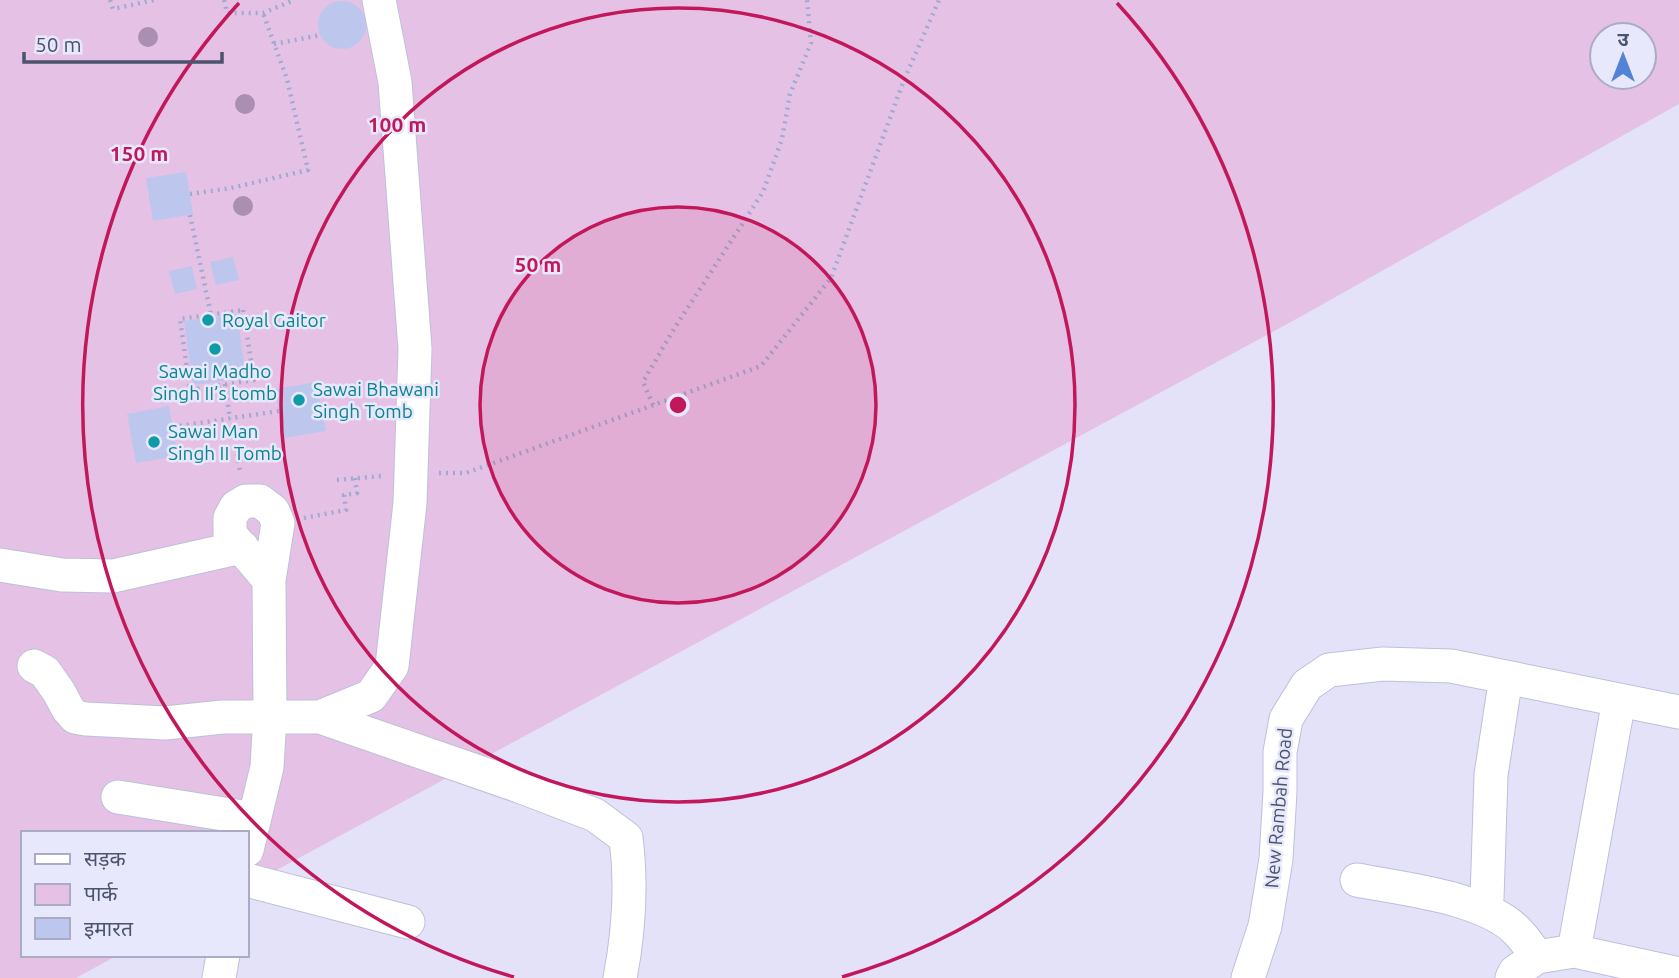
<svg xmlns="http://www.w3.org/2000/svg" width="1679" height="978" font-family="Ubuntu,'Noto Sans Devanagari',sans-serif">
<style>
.green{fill:#e5c2e5;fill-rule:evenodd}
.building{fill:#bdc6ec}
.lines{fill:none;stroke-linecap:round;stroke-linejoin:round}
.minor-casing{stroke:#bdc0d9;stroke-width:35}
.path{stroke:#a0aad0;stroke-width:4.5;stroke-dasharray:2 5;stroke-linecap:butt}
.minor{stroke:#fff;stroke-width:33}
.tree{fill:#ab8fb2}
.ring{fill:none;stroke:#c2185b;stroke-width:3.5}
.culture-dot{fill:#0f9aa8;stroke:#e8e8fd;stroke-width:2.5}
.labels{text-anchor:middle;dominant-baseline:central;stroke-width:5;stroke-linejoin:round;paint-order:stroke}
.culture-label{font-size:19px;fill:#0d838f;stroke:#e8e8fd;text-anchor:start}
.street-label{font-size:19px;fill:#4b536e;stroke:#e8e8fd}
.centre{fill:#c2185b;stroke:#e8e8fd;stroke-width:3.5}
.ring-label{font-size:21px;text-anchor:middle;font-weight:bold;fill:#c2185b;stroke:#e8e8fd;stroke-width:5;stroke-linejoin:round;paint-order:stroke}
</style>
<rect width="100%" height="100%" fill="#e3e2f9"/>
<path class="green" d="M 0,0 L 1679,0 L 1679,104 L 1300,317 L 247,886 L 247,833 L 23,833 L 23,955 L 118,955 L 76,978 L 0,978 ZM 1602,35 L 1644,35 L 1644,77 L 1602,77 Z"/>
<path class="building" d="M318 25a24 24 0 1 1 48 0a24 24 0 1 1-48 0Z
M 186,172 L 193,214 L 153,221 L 146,178 Z
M 233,257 L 239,280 L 216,285 L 210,262 Z
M 192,266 L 197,289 L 175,294 L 169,271 Z
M 237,314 L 246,378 L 193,385 L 184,321 Z
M 317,382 L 326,431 L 284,438 L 275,389 Z
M 169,406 L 178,456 L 136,463 L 127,414 Z"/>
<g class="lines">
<defs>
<path id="minor" d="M 0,565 L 62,575 L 113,576 L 242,547
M 34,666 L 45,672 L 59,692 L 68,709 L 75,717 L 86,719 L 165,723 L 223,717 L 320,717 L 371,696 L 392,666 L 410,503 L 415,349 L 395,82 L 379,0
M 320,717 L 519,786 L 595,815 L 626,838 C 632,885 629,931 620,978
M 118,797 L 254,819
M 247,850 L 267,767 L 270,716 L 269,580 L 278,523 L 273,511 L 260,501 L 246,501 L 236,507 L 230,518 L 230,534 L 269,580
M 247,880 L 408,922
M 1357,880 C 1402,889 1484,897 1517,931 C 1525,939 1531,948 1537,957
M 1487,899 L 1491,775 L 1506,677
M 1574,951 L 1619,700
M 219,978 L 223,955
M 1248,978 L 1265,926 L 1276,859 L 1280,792 L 1280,752 L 1286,719 L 1307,685 L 1329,670 L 1383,664 L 1451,666 L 1679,712
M 1512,978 L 1515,972 L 1537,957 L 1574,951 L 1679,974"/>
</defs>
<use href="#minor" class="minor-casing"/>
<path class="path" d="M 110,0 L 113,9 L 154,0
M 224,0 L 227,13 L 263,13 L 294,0
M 274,44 L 321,35
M 190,194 L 231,188 L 308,170 L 287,79 L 263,13
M 190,215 L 211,315
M 243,310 L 254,380 L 190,390 L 180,319 Z
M 225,384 L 230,419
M 653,405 L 643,382 L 672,332 L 763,192 L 782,139 L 790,94 L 811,43 L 807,0
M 173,427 L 279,411
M 237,454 L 240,472
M 439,473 L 466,473 L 761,366 L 831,278 L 904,80 L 939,0
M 337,480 L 381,476
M 304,518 L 346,510 L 344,495 L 357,493 L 355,478"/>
<use href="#minor" class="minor"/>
</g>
<g class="tree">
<circle cx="148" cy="37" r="10"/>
<circle cx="245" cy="104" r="10"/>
<circle cx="243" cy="206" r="10"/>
</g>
<circle cx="678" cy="405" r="198" fill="#c2185b" fill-opacity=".12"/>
<g class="ring">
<circle cx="678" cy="405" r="198"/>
<circle cx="678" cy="405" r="397"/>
<path d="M514 977A595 595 0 0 1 239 3M1117 3A595 595 0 0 1 842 977"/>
</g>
<g class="culture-dot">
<circle cx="208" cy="320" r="7"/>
<circle cx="215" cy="349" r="7"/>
<circle cx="299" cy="400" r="7"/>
<circle cx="154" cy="442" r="7"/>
</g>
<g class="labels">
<g class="culture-label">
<text x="222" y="320">Royal Gaitor</text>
<text x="215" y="371" text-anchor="middle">Sawai Madho<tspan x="215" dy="22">Singh II’s tomb</tspan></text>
<text x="313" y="389">Sawai Bhawani<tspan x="313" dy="22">Singh Tomb</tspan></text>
<text x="168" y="431">Sawai Man<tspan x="168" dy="22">Singh II Tomb</tspan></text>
</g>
<g class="street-label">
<text transform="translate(1278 808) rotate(-85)">New Rambah Road</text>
</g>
</g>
<circle cx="678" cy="405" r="10" class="centre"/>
<g class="ring-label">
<text x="397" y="132">100 m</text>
<text x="139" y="161">150 m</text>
<text x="538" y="272">50 m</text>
</g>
<rect x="21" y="831" width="228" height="126" fill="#e8e8fd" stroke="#a9acc4" stroke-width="2"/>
<rect x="35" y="854" width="35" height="10" fill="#ffffff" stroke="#a9acc4" stroke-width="2"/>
<text x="84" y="866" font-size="21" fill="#4b536e">सड़क</text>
<rect x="35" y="884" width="35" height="21" fill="#e5c2e5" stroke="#a9acc4" stroke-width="2"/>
<text x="84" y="901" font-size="21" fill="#4b536e">पार्क</text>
<rect x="35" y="918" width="35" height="21" fill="#bdc6ec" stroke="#a9acc4" stroke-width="2"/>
<text x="84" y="936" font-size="21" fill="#4b536e">इमारत</text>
<g transform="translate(1623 56)"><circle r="33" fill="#e8e8fd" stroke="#a9acc4" stroke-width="2"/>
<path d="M0-5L12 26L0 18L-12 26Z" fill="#5383d7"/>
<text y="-10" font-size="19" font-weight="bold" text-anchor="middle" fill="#4b536e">उ</text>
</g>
<path d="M24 52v10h198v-10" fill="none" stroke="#4b536e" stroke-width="3.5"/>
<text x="35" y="52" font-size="21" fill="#4b536e" stroke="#e8e8fd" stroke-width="5" paint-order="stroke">50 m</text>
</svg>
